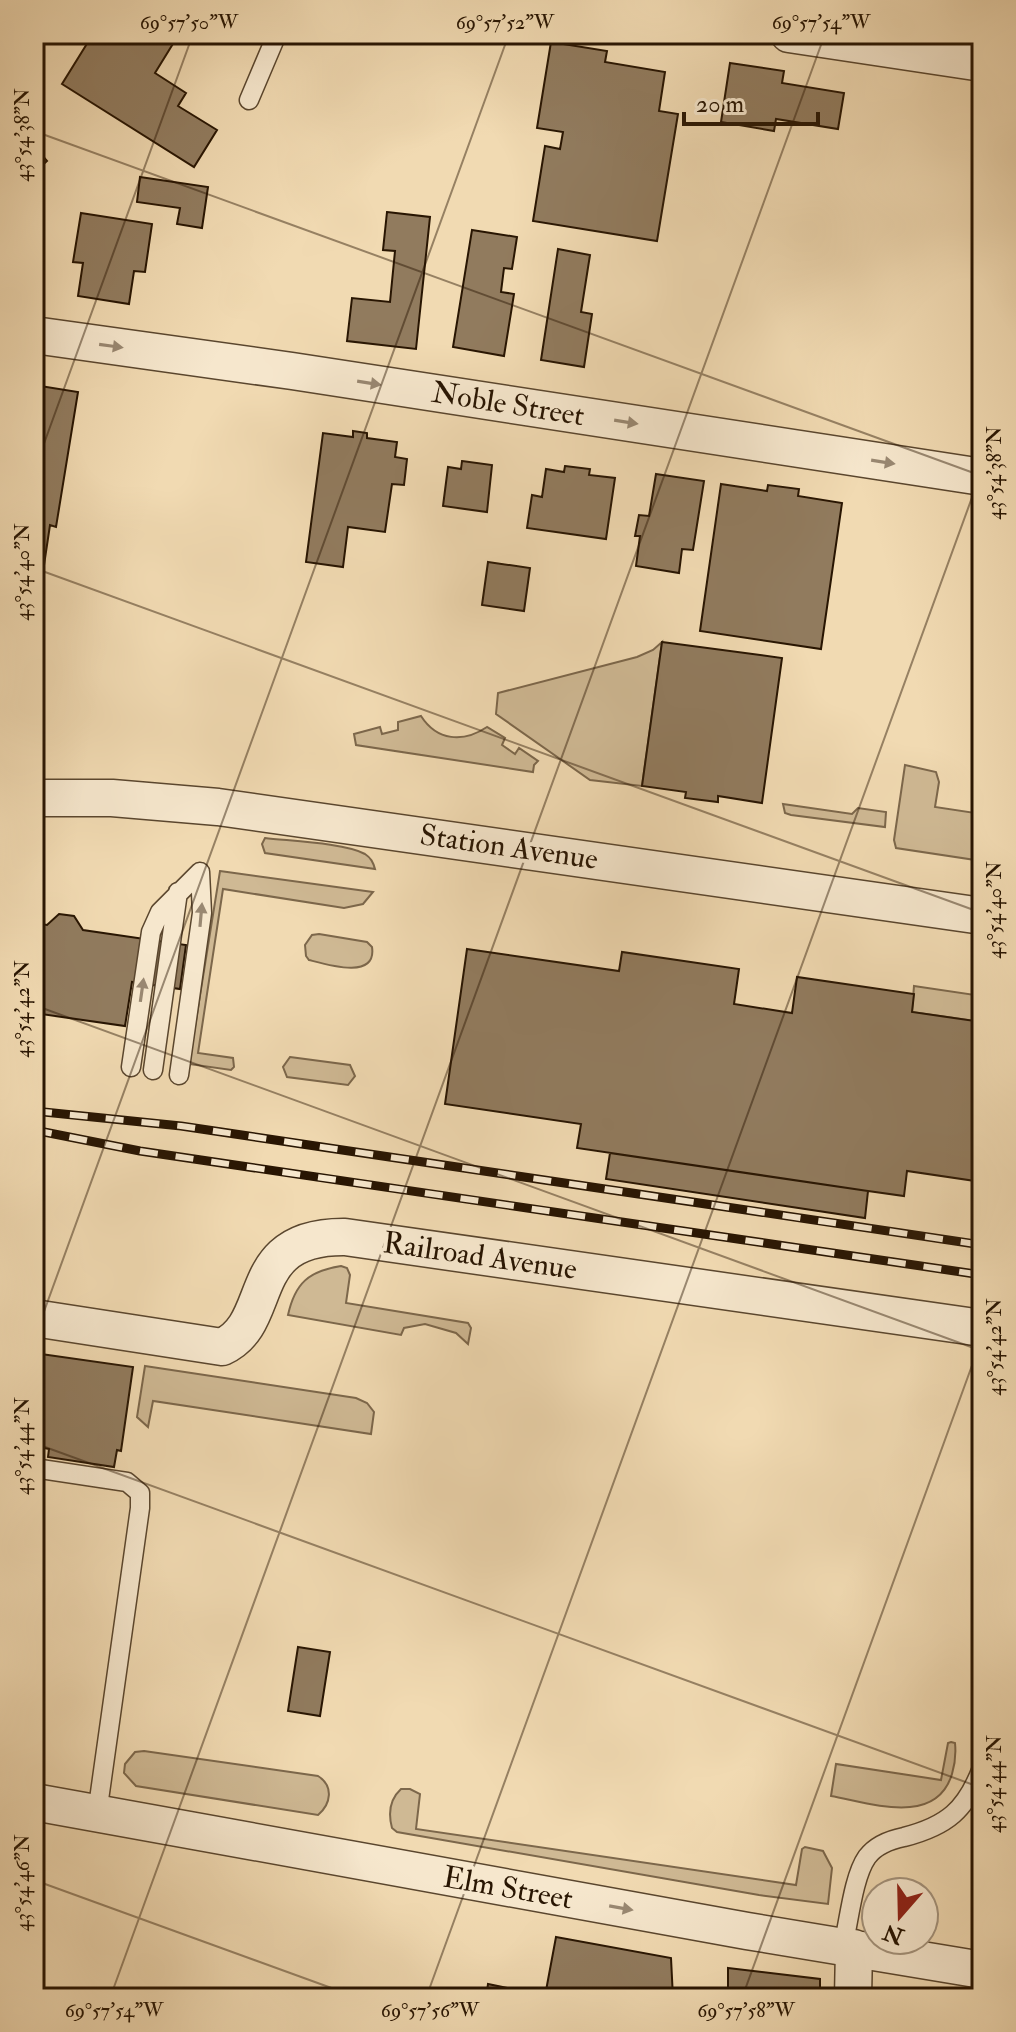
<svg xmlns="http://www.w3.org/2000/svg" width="1016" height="2032" font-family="'IM FELL Double Pica',serif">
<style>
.green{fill:#cfb994;stroke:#7c674b;stroke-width:2}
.building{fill:#917b5e;stroke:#281502;stroke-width:2}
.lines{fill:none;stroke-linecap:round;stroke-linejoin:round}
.service-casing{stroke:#5a462e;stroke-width:21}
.minor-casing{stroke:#5a462e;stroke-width:39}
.service{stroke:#f6e7cd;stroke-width:18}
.minor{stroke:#f6e7cd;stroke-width:36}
.rail-casing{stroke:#281502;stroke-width:9}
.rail{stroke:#f6e7cd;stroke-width:6;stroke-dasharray:18;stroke-linecap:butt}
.oneway{fill:#998872}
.ticks{fill:none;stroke:#281502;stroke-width:2;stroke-opacity:0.45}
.labels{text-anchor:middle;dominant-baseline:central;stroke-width:8;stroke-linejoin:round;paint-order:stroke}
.street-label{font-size:30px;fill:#281502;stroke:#f6e7cd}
.neatline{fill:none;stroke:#281502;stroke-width:3}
.ticks-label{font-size:20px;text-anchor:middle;fill:#281502}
</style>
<rect width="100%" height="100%" fill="#f1dab2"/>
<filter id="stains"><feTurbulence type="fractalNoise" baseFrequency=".0025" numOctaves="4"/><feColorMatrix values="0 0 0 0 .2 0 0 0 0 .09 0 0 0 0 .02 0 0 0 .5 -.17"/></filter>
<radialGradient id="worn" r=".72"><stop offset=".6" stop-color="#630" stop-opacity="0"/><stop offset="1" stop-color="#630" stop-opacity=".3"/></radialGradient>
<path class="green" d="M 662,642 L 642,786 L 590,780 L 496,714 L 498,693 L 637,657 L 653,650 Z
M 421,716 C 437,741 463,743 487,727 L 505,738 L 502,745 L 515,754 L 519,748 L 538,761 L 534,765 L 533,772 L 356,745 L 354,734 L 380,727 L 382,734 L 398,730 L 398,722 Z
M 905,765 L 936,772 L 939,782 L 935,807 L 982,814 L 982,861 L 896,848 L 894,840 Z
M 783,804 L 852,814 L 858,808 L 886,812 L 885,827 L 791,815 L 785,813 Z
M 265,838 C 289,841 345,843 365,854 C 371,858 373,862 375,869 L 265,853 L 262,844 Z
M 220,871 L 373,892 L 363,904 L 344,908 L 223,889 L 198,1053 L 233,1058 L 234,1067 L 231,1070 L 189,1064 Z
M 319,934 L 367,942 L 372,947 C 377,980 328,965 309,960 L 306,956 L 305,945 L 312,935 Z
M 914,986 L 982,996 L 982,1022 L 912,1012 Z
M 290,1057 L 350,1065 L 355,1076 L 348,1085 L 287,1077 L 283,1067 Z
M 341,1266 L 347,1268 L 350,1275 L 346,1303 L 468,1323 L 471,1328 L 468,1344 L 456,1333 L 425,1324 L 404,1328 L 401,1335 L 288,1315 C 295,1283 309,1271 341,1266 Z
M 145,1366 L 356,1398 L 367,1403 L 374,1412 L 371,1434 L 153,1401 L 148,1427 L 137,1417 Z
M 951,1742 L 955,1743 C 956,1753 955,1764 952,1774 C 936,1827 870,1803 831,1796 L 836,1764 L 941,1780 L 948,1743 Z
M 144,1751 L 318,1776 C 334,1786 331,1804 318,1815 L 136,1786 L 124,1773 L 125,1764 L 135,1752 Z
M 401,1789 L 410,1789 L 420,1794 L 416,1829 L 796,1885 L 802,1849 L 805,1847 L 823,1851 L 832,1868 L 828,1904 L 759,1895 L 397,1832 L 392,1828 C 388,1813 389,1800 401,1789 Z"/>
<path class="building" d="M 93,34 L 179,34 L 155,73 L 186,93 L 178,106 L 217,130 L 194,167 L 62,84 Z
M 551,42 L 607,51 L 605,62 L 665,72 L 659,111 L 678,114 L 657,241 L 533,221 L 545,146 L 560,149 L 563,132 L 537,128 Z
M 730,63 L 784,71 L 782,83 L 844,93 L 838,129 L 776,119 L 774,131 L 721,122 Z
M 34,146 L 47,161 L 34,173 Z
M 140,177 L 208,187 L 202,228 L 177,224 L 180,208 L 137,202 Z
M 387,212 L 430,217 L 416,349 L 347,341 L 352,298 L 390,302 L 395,251 L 383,250 Z
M 81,213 L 152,224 L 145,272 L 134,271 L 129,304 L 78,296 L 83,263 L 73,262 Z
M 472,230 L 517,237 L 512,269 L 504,268 L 501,292 L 514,294 L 504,356 L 453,347 Z
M 558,249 L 590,255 L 581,312 L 592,314 L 584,367 L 541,360 Z
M 34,385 L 78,392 L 56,527 L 50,525 L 41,585 L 34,584 Z
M 353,431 L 367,433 L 367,438 L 397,442 L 395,457 L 407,459 L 404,485 L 392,484 L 385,532 L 348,527 L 343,567 L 306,562 L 323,433 L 353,437 Z
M 462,461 L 492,465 L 487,512 L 443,506 L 448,467 L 461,469 Z
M 565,466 L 590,469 L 589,475 L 615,478 L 606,539 L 527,528 L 532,495 L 542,497 L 546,469 L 564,472 Z
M 656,474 L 704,481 L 693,550 L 682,549 L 679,573 L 636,566 L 640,536 L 635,536 L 639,515 L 649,516 Z
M 721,484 L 767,491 L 768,485 L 799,489 L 798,496 L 842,503 L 821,649 L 700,631 Z
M 488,562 L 530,568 L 524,611 L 482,605 Z
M 662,642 L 782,658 L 762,803 L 718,796 L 718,802 L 685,798 L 686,792 L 642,786 Z
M 59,914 L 74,916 L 83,930 L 186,945 L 180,989 L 132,982 L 125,1026 L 34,1013 L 34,923 L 47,925 Z
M 467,949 L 619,971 L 622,952 L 739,969 L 734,1004 L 792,1013 L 797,977 L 914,994 L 912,1012 L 982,1022 L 982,1182 L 907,1171 L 904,1196 L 868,1191 L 577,1148 L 581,1124 L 445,1104 Z
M 610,1153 L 868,1191 L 865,1218 L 606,1179 Z
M 34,1353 L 133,1367 L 121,1451 L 117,1450 L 114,1467 L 48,1457 L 49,1449 L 39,1447 L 41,1433 L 34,1432 Z
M 298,1647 L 330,1652 L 320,1716 L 288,1711 Z
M 556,1937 L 671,1958 L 673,1998 L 676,1998 L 486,1998 L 488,1984 L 545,1996 Z
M 728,1968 L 820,1979 L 820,1998 L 728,1998 Z"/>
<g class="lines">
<defs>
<path id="service" d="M 249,100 L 277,34
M 131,1067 L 151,932 L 160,912 L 200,872
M 153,1070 L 178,892
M 179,1075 L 202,913 L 200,872
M 34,1468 L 127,1482 L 140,1493 L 140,1508 L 97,1814
M 843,1946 C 849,1922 853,1877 867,1857 C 876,1845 889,1840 904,1837 C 947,1826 966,1810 982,1768"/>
<path id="minor" d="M 789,34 L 982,63
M 34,335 L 292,371 L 982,477
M 34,798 L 112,798 L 218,807 L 982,916
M 34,1318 L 222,1347 C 277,1322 241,1236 345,1237 L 982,1328
M 34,1802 L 747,1931 L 982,1970
M 853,1998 L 854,1948"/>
</defs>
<use href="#service" class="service-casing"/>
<use href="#minor" class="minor-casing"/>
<use href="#service" class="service"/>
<use href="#minor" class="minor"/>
<defs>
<path id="rail" d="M 34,1111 L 181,1126 L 982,1245
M 34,1130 L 140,1151 L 982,1275"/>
</defs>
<use href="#rail" class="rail-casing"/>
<use href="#rail" class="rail"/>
</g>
<defs><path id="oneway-solid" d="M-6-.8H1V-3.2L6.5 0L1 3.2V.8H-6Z" transform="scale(2)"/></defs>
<g class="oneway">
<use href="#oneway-solid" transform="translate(111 346) rotate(8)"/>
<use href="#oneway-solid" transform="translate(369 383) rotate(9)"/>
<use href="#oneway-solid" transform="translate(626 422) rotate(9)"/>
<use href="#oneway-solid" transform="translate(883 462) rotate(9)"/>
<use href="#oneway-solid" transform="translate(201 915) rotate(-85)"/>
<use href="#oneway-solid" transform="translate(142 990) rotate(-82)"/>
<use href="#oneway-solid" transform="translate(621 1908) rotate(10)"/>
</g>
<path class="ticks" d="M 967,34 L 982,39M 34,131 L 982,476M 34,471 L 193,34M 34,568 L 982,913M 34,1005 L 982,1351M 34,1339 L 509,34M 34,1443 L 982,1788M 34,1880 L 359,1998M 110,1998 L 825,34M 426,1998 L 982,470M 742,1998 L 982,1338"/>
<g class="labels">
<g class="street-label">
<text transform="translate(508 404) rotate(9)">Noble Street</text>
<text transform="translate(509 847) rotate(8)">Station Avenue</text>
<text transform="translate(480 1256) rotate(8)">Railroad Avenue</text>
<text transform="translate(508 1888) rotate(10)">Elm Street</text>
</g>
</g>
<rect width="1016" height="2032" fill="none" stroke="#f1dab2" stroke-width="88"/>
<g transform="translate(900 1916) rotate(200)"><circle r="38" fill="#f6e7cd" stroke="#a4937c" stroke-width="2"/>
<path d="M0-6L14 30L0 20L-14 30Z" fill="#8f2418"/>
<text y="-12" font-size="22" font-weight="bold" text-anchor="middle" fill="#281502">N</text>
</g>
<path d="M684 112v12h134v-12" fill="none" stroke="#281502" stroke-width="4"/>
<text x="696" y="112" font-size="24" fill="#281502" stroke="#f6e7cd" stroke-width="6" paint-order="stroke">20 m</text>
<rect x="44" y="44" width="928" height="1944" class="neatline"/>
<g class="ticks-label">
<text x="189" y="29">69°57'50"W</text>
<text x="505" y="29">69°57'52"W</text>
<text x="821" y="29">69°57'54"W</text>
<text transform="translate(22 135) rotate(-90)" y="7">43°54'38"N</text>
<text transform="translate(994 473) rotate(-90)" y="7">43°54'38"N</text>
<text transform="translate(22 572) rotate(-90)" y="7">43°54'40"N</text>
<text transform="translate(994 910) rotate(-90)" y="7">43°54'40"N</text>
<text transform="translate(22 1009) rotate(-90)" y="7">43°54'42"N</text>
<text transform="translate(994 1347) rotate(-90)" y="7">43°54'42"N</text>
<text transform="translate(22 1446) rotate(-90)" y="7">43°54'44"N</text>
<text transform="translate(994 1784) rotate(-90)" y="7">43°54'44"N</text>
<text transform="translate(22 1883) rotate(-90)" y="7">43°54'46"N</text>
<text x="114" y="2017">69°57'54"W</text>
<text x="430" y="2017">69°57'56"W</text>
<text x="746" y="2017">69°57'58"W</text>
</g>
<rect width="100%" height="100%" filter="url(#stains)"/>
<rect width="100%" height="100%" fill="url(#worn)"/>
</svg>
